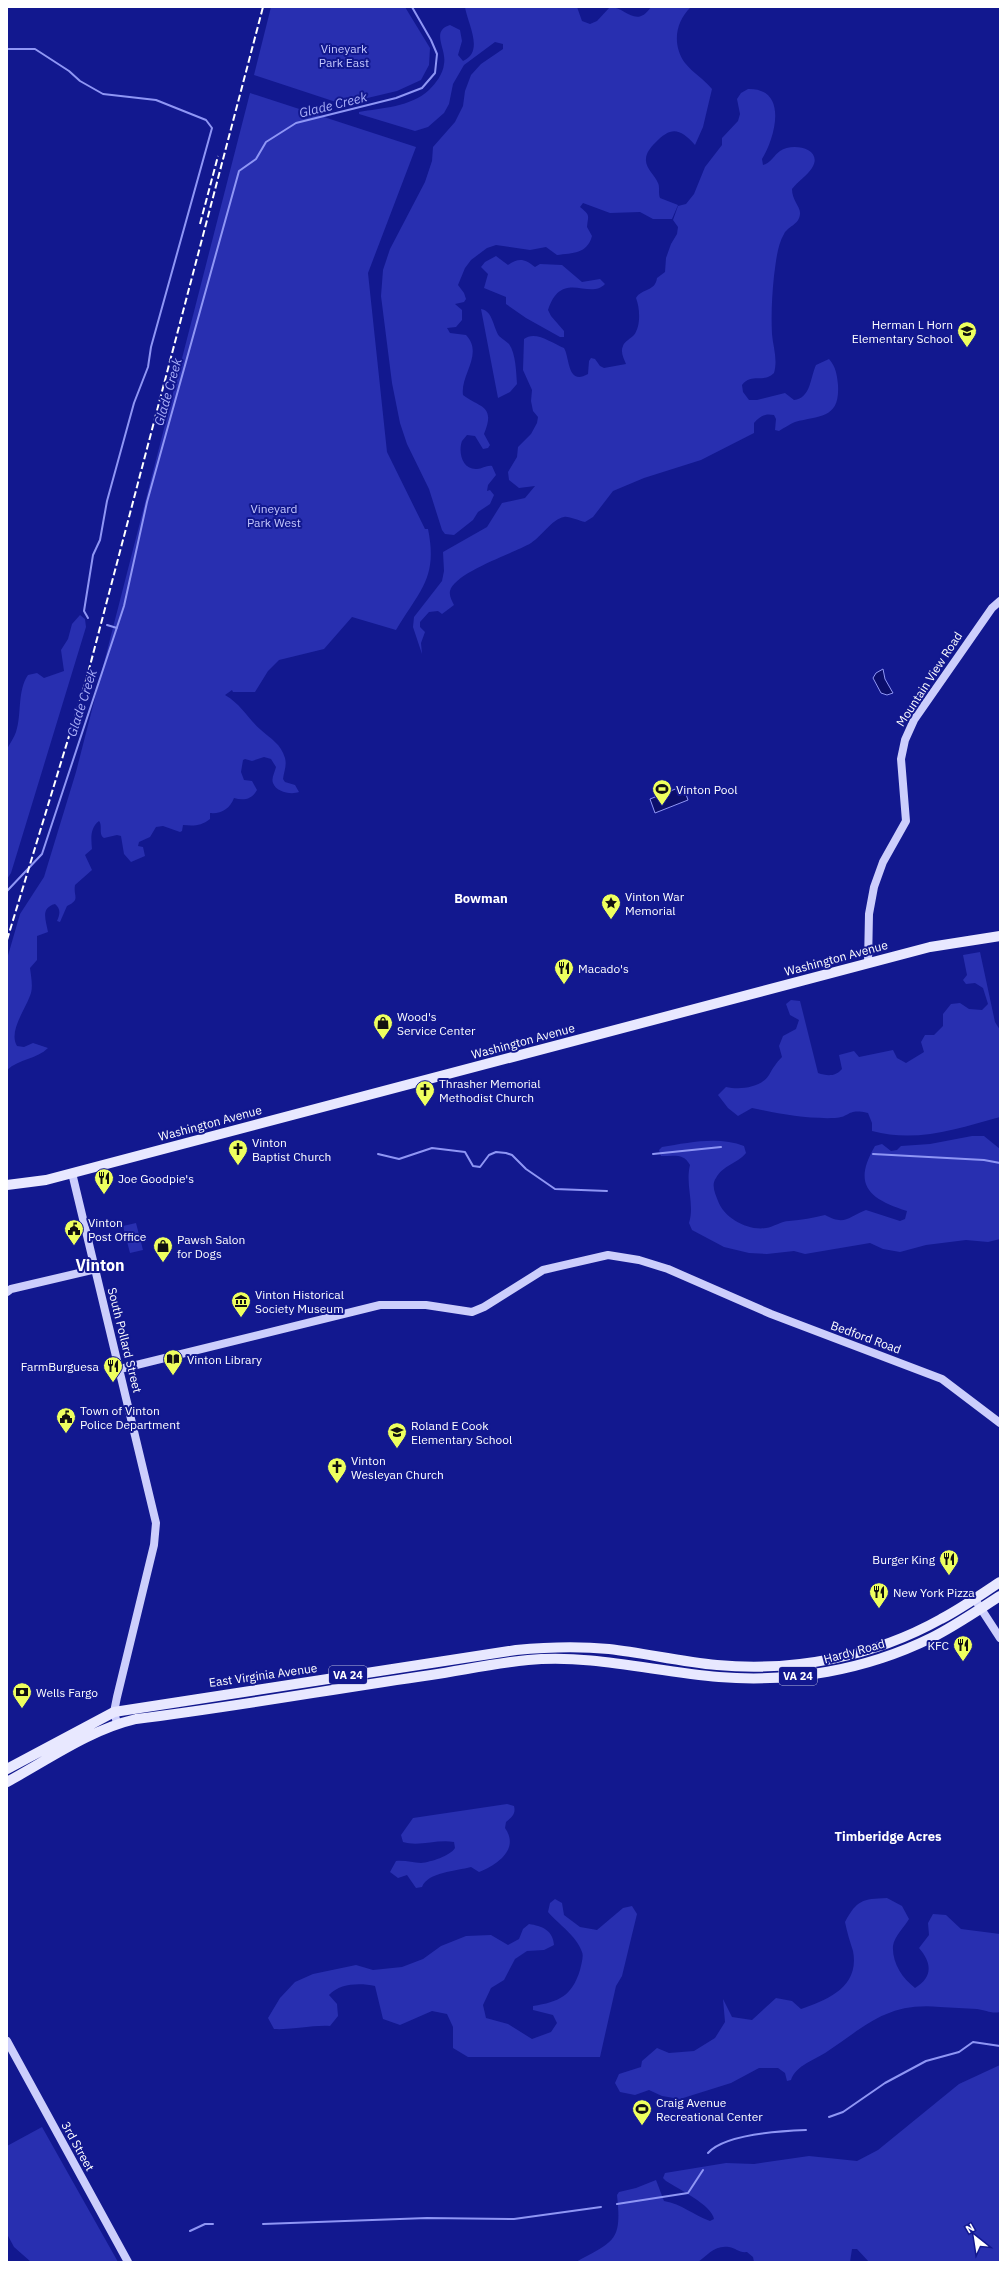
<svg xmlns="http://www.w3.org/2000/svg" width="1007" height="2269" font-family="'IBM Plex Sans',sans-serif">
<style>
.green{fill:#282fb0}
.water{fill:#0b0e6b;stroke:#8f96f5}
.lines{fill:none;stroke-linecap:round;stroke-linejoin:round}
.stream{stroke:#8f96f5;stroke-width:2}
.secondary{stroke:#cccefc;stroke-width:8}
.primary{stroke:#e8e8ff;stroke-width:10}
.rail{stroke:#fff;stroke-width:2;stroke-dasharray:7 3;stroke-linecap:butt}
.labels{text-anchor:middle;dominant-baseline:central;stroke-width:4;stroke-linejoin:round;paint-order:stroke}
.shield{fill:#12188f;stroke:#b8badd;stroke-width:1}
.shield-label{font-size:11px;font-weight:bold;fill:#fff}
.park-label{font-size:12px;fill:#c4c7fd;stroke:#12188f}
.poi-label{font-size:12px;fill:#fff;stroke:#12188f;text-anchor:start}
.street-label{font-size:12px;fill:#fff;stroke:#12188f}
.water-label{font-size:13px;font-style:italic;fill:#a9aef9;stroke:#12188f}
.neighbourhood-label{font-size:13px;font-weight:bold;fill:#fff;stroke:#12188f}
.district-label{font-size:16px;font-weight:bold;fill:#fff;stroke:#12188f}
</style>
<rect width="100%" height="100%" fill="#12188f"/>
<path class="green" d="M 271,7 L 405,7 L 430,48 L 429,65 L 421,80 L 397,91 L 342,104 L 254,75 Z
M 465,7 L 577,7 L 582,21 L 590,24 L 597,21 L 610,7 C 626,7 636,29 651,7 L 691,7 C 675,22 672,45 685,63 C 693,73 704,79 712,89 L 703,127 L 695,145 C 680,128 671,126 655,143 C 651,147 646,153 646,159 C 645,168 655,175 658,183 C 660,187 658,193 660,198 L 678,205 L 672,219 L 653,219 L 640,212 L 610,213 L 583,203 L 580,207 C 591,216 588,215 587,227 L 592,236 C 587,254 573,253 557,255 L 546,247 L 530,250 L 496,245 L 487,248 L 471,260 L 465,268 L 458,285 L 464,293 L 466,299 L 464,302 L 455,304 L 462,310 L 462,320 L 456,327 L 447,328 L 450,333 L 466,335 C 484,354 460,375 463,395 C 480,408 496,405 484,434 L 490,445 L 488,448 L 483,449 L 475,436 L 467,435 L 462,441 C 458,452 462,470 477,469 C 482,469 487,465 492,466 L 496,475 L 488,485 L 487,491 L 490,490 L 494,495 L 490,504 L 478,512 L 473,520 L 454,535 L 445,534 L 442,530 L 429,489 L 407,444 L 400,423 L 392,383 L 381,296 L 383,270 L 390,249 L 425,182 L 432,161 L 433,147 L 455,122 L 463,106 L 465,91 L 471,75 L 481,64 L 503,49 L 503,44 L 495,42 L 464,65 L 453,84 L 449,104 L 444,113 L 428,127 L 415,131 L 359,114 L 359,112 C 381,108 411,107 429,90 C 436,83 443,74 444,64 C 447,49 430,31 450,25 L 460,30 L 462,41 L 458,55 L 463,61 C 485,52 467,22 465,7 Z
M 748,89 C 789,88 775,138 762,159 L 763,165 C 771,163 774,155 780,151 C 793,142 824,149 812,168 C 807,176 798,181 792,189 C 792,201 801,207 800,214 C 799,225 788,226 784,234 C 777,246 776,262 774,276 C 772,295 771,315 772,334 C 773,347 778,359 774,373 C 763,384 752,372 742,385 L 743,392 L 749,400 L 757,400 L 785,393 L 794,400 C 811,398 810,378 816,365 L 829,359 C 836,367 837,375 838,385 C 840,419 820,415 795,422 C 790,424 784,428 779,431 L 775,430 L 776,419 L 774,415 C 765,413 760,416 754,423 L 754,433 L 701,460 L 644,478 L 613,491 L 593,517 L 585,522 C 579,521 569,516 564,517 C 552,519 542,536 531,543 C 515,553 455,572 450,591 C 449,596 452,601 454,605 L 442,614 L 438,611 L 429,612 L 420,622 L 420,627 L 425,632 L 421,643 L 422,654 L 413,627 L 414,617 L 442,581 L 444,571 L 443,552 L 487,527 L 502,503 L 525,498 L 535,486 L 519,488 L 509,480 L 508,472 L 517,457 L 518,447 L 531,434 L 537,423 L 538,417 L 533,411 L 531,401 L 532,390 L 523,370 L 524,339 C 535,330 552,343 564,348 C 570,358 567,386 588,374 L 589,361 L 591,358 L 595,359 L 600,366 L 604,368 L 626,364 C 624,359 620,352 623,346 C 624,342 631,338 634,335 C 641,326 640,308 636,298 C 642,288 655,292 657,278 L 665,272 L 666,258 L 671,244 L 677,234 L 678,227 L 673,220 L 678,206 L 686,204 L 694,194 L 705,167 L 722,145 L 722,138 L 738,121 L 740,114 L 737,99 L 741,93 Z
M 250,93 L 416,147 L 368,273 L 387,452 L 425,529 L 428,529 C 438,578 420,590 396,630 L 352,617 L 324,649 L 279,660 L 268,671 L 255,692 L 233,692 L 232,690 L 225,695 C 242,705 247,718 261,730 C 271,739 281,744 285,758 C 287,766 284,771 283,779 L 285,782 L 295,785 L 299,792 C 291,795 276,792 273,783 C 271,778 275,772 276,767 L 271,759 L 264,757 L 252,761 L 245,759 L 243,760 L 241,772 L 244,780 L 252,781 L 257,790 C 252,799 244,801 234,798 C 230,809 221,814 210,813 L 210,819 C 201,826 194,826 183,825 L 182,831 L 180,832 L 163,826 L 156,827 L 150,837 L 139,842 L 138,846 L 143,847 L 145,856 L 131,862 L 124,854 L 121,836 L 117,835 L 104,838 C 98,834 103,826 99,821 C 90,828 91,838 92,849 L 85,855 L 92,870 L 75,885 C 73,897 81,899 67,906 L 60,922 L 57,921 C 60,914 61,909 55,904 C 40,908 46,920 48,932 L 37,936 L 37,960 L 30,968 C 31,976 33,986 31,993 C 26,1009 8,1031 17,1046 L 24,1047 L 33,1043 L 48,1048 C 37,1059 19,1059 7,1070 L 7,959 L 20,914 L 44,877 L 76,772 Z
M 496,256 L 508,265 C 519,257 525,259 535,267 L 540,264 L 562,265 L 582,282 L 600,279 L 605,284 C 589,301 562,268 548,310 L 551,316 L 564,331 L 564,337 L 560,337 L 526,318 L 506,304 L 506,297 L 484,288 L 488,274 L 481,267 L 485,262 Z
M 481,309 C 493,311 493,327 499,336 C 502,339 506,341 509,344 C 516,354 516,372 517,384 L 510,392 L 498,398 Z
M 80,615 L 85,619 L 86,627 L 11,873 L 7,879 L 7,749 C 10,743 14,738 16,732 C 22,714 17,691 28,675 L 37,673 L 44,678 L 64,671 L 61,650 L 68,639 L 72,624 Z
M 980,952 L 995,1022 L 1000,1030 L 1000,1117 C 957,1129 916,1143 872,1131 L 872,1123 L 868,1113 C 847,1108 851,1117 835,1118 C 806,1119 780,1114 752,1108 L 738,1116 L 728,1108 L 718,1095 L 726,1087 C 740,1090 761,1088 769,1075 C 773,1068 776,1063 782,1057 L 779,1046 L 783,1036 L 796,1029 L 799,1020 L 790,1015 L 786,1004 L 791,1000 L 800,1001 L 818,1073 C 827,1076 835,1077 842,1069 L 839,1055 L 854,1051 L 859,1057 L 893,1050 L 897,1058 L 906,1063 L 924,1052 L 921,1042 L 925,1035 L 934,1035 L 943,1026 L 943,1014 L 951,1004 L 960,1003 L 969,1009 L 982,1010 L 988,1004 L 983,988 L 975,983 L 966,984 L 963,980 L 967,975 L 963,955 Z
M 972,1136 L 984,1136 L 1000,1149 L 1000,1239 L 988,1242 L 966,1240 L 926,1245 L 900,1252 L 883,1249 L 870,1243 L 805,1254 L 794,1251 L 767,1254 L 749,1253 L 724,1247 L 692,1230 L 689,1223 C 695,1204 685,1185 690,1165 C 684,1153 674,1156 661,1156 L 659,1150 L 662,1147 C 688,1143 718,1136 744,1146 L 746,1153 C 737,1164 723,1165 716,1178 C 711,1185 715,1193 718,1201 C 724,1218 748,1231 766,1228 C 774,1227 781,1221 789,1221 C 802,1220 813,1218 825,1215 C 845,1226 848,1217 866,1210 L 900,1221 L 905,1219 L 907,1211 C 869,1199 852,1185 875,1146 L 882,1144 L 891,1151 L 897,1150 L 901,1146 L 930,1144 Z
M 136,1223 L 143,1250 L 130,1253 L 123,1226 Z
M 507,1804 L 514,1806 C 516,1814 512,1817 506,1822 L 505,1828 C 520,1849 497,1865 479,1872 L 471,1867 C 456,1871 428,1872 422,1887 L 416,1888 L 407,1875 L 398,1878 L 390,1872 L 396,1861 C 405,1860 413,1863 421,1863 C 431,1862 450,1856 455,1848 L 454,1842 C 437,1839 419,1847 403,1842 L 401,1835 L 413,1818 Z
M 887,1898 L 902,1906 L 909,1919 C 905,1926 894,1937 893,1946 C 892,1963 902,1978 915,1988 C 933,1977 932,1963 919,1948 L 929,1935 L 928,1923 L 933,1914 L 946,1915 L 961,1929 L 1000,1934 L 1000,2012 C 991,2014 986,2010 977,2009 C 965,2008 952,2008 940,2007 C 888,2002 867,2025 828,2051 C 815,2060 796,2065 791,2080 L 787,2081 L 785,2073 L 778,2068 L 759,2068 L 731,2083 L 680,2099 L 662,2096 L 649,2090 L 635,2095 L 620,2092 L 615,2083 L 619,2074 L 641,2067 L 642,2061 L 657,2048 L 669,2053 L 694,2051 L 715,2038 L 725,2022 L 723,1999 L 732,2017 L 752,2020 L 776,1998 L 792,2001 L 801,2009 C 827,2000 860,1987 853,1951 C 850,1942 847,1932 845,1922 C 857,1900 862,1899 887,1898 Z
M 555,1899 L 562,1903 L 564,1915 L 580,1927 L 597,1930 L 623,1908 L 632,1906 L 637,1914 L 622,1976 L 616,1986 L 600,2057 L 468,2057 L 453,2048 L 453,2027 L 447,2014 L 432,2011 L 400,2025 L 383,2019 L 375,1986 C 360,1983 340,1983 329,1995 L 337,2004 L 338,2016 L 330,2026 C 311,2025 293,2030 274,2029 L 268,2018 L 280,1998 L 295,1982 L 313,1974 L 356,1965 L 373,1970 L 402,1967 L 423,1959 L 441,1946 L 466,1936 L 491,1935 L 508,1945 L 519,1939 L 523,1929 L 529,1924 C 542,1926 553,1930 554,1945 L 544,1950 L 527,1951 L 515,1959 L 504,1980 L 491,1988 L 483,2005 L 486,2018 L 508,2024 L 532,2039 L 551,2032 L 557,2023 L 553,2015 L 533,2010 L 533,2006 C 559,2002 572,1996 580,1970 C 581,1965 584,1956 582,1952 C 577,1936 558,1924 548,1912 L 550,1903 Z
M 1000,2065 L 1000,2262 L 869,2262 L 857,2249 L 852,2249 L 850,2262 L 754,2262 L 753,2257 L 747,2252 C 739,2253 736,2248 729,2247 C 714,2245 708,2255 698,2262 L 576,2262 C 615,2241 622,2241 617,2195 L 619,2192 L 636,2188 L 656,2180 L 664,2201 C 682,2204 693,2215 710,2221 L 714,2219 C 712,2205 678,2189 666,2181 L 663,2178 L 665,2173 L 726,2163 L 754,2164 L 809,2156 L 857,2161 L 878,2150 L 959,2084 Z
M 42,2127 L 118,2262 L 31,2262 L 14,2247 L 7,2234 L 7,2146 Z"/>
<path class="water" d="M 883,669 L 885,679 L 893,693 L 887,695 L 881,693 L 873,678 L 876,673 Z
M 683,786 L 688,800 L 655,813 L 650,799 Z"/>
<g class="lines">
<path class="stream" d="M 7,49 L 35,49 L 69,71 L 80,81 L 103,94 L 156,100 L 206,120 L 212,128 L 151,347 L 148,367 L 134,403 L 107,501 L 100,540 L 93,555 L 84,611 L 88,618
M 107,625 L 117,628
M 7,891 L 42,854 L 124,606 L 147,502 L 239,171 L 256,159 L 266,142 L 296,123 L 396,98 L 422,88 L 435,73 L 437,54 L 431,40 L 412,7
M 378,1154 L 399,1159 L 432,1148 L 465,1152 L 473,1166 L 480,1167 L 489,1155 L 496,1152 L 506,1153 L 512,1155 L 526,1169 L 555,1189 L 607,1191
M 653,1154 L 721,1147
M 873,1154 L 984,1160 L 1000,1163
M 829,2117 L 843,2112 L 885,2083 L 926,2061 L 959,2052 L 973,2042 L 1000,2046
M 708,2153 C 725,2134 780,2131 806,2130
M 617,2204 L 688,2193 L 703,2170
M 263,2224 L 427,2218 L 514,2219 L 601,2207
M 190,2231 L 205,2224 L 213,2224"/>
<path class="secondary" d="M 868,963 L 869,914 L 874,887 L 883,862 L 906,821 L 901,759 L 905,740 L 914,720 L 992,608 L 1000,601
M 72,1173 L 156,1523 L 154,1545 L 117,1697 L 114,1712 L 117,1723
M 7,1292 L 11,1289 L 96,1269
M 120,1369 L 380,1305 L 426,1305 L 472,1312 L 484,1307 L 543,1270 L 608,1255 L 639,1260 L 668,1269 L 771,1314 L 942,1379 L 1000,1423
M 974,1598 L 1000,1638
M 7,2041 L 128,2262"/>
<path class="primary" d="M 7,1185 L 46,1180 L 930,947 L 1000,936
M 7,1769 L 114,1712 L 516,1650 C 547,1647 578,1646 609,1649 C 645,1653 681,1662 717,1665 C 794,1672 873,1657 941,1619 C 962,1608 980,1595 1000,1582
M 7,1782 C 48,1760 89,1730 136,1719 C 234,1707 333,1689 431,1675 C 464,1670 496,1663 528,1660 C 594,1654 655,1672 719,1677 C 791,1683 866,1670 931,1638 C 955,1626 978,1610 1000,1596"/>
<path class="rail" d="M 200,224 L 218,156
M 7,940 L 87,677 L 263,7"/>
</g>
<defs>
<symbol id="school-pin" viewBox="-11 -11 22 30"><path d="M0 17L-7.5 6A9.5 9.5 0 1 1 7.5 6Z" fill="#eeff5e" stroke="#12188f"/><path d="M0-5L7-2L0 1L-7-2ZM-4 1L0 2.5L4 1V4Q0 6-4 4Z" fill="#111"/></symbol>
<symbol id="stadium-pin" viewBox="-11 -11 22 30"><path d="M0 17L-7.5 6A9.5 9.5 0 1 1 7.5 6Z" fill="#eeff5e" stroke="#12188f"/><path d="M0-5a6.5 5 0 1 0 0 10a6.5 5 0 1 0 0-10ZM-3.5-1.8h7v3.6h-7Z" fill="#111"/></symbol>
<symbol id="sight-pin" viewBox="-11 -11 22 30"><path d="M0 17L-7.5 6A9.5 9.5 0 1 1 7.5 6Z" fill="#eeff5e" stroke="#12188f"/><path d="M0-6L1.8-2.2L6-1.7L2.9 1.2L3.7 5.4L0 3.3L-3.7 5.4L-2.9 1.2L-6-1.7L-1.8-2.2Z" fill="#111"/></symbol>
<symbol id="restaurant-pin" viewBox="-11 -11 22 30"><path d="M0 17L-7.5 6A9.5 9.5 0 1 1 7.5 6Z" fill="#eeff5e" stroke="#12188f"/><path d="M-5-6h1v4h1v-4h1v4h1v-4h1v5L-1.5 .5V6h-2V.5L-5-1ZM5-6V6H3V1.5H1.5Q1.5-4 5-6Z" fill="#111"/></symbol>
<symbol id="shop-pin" viewBox="-11 -11 22 30"><path d="M0 17L-7.5 6A9.5 9.5 0 1 1 7.5 6Z" fill="#eeff5e" stroke="#12188f"/><path d="M-5-2.5h2.3a2.7 3.5 0 0 1 5.4 0H5L5.5 6h-11ZM-1.5-2.5h3a1.5 2.3 0 0 0-3 0Z" fill="#111"/></symbol>
<symbol id="church-pin" viewBox="-11 -11 22 30"><path d="M0 17L-7.5 6A9.5 9.5 0 1 1 7.5 6Z" fill="#eeff5e" stroke="#12188f"/><path d="M-1.2-6h2.4v3.5h3.3v2.4h-3.3V6h-2.4V-.1h-3.3v-2.4h3.3Z" fill="#111"/></symbol>
<symbol id="civic-pin" viewBox="-11 -11 22 30"><path d="M0 17L-7.5 6A9.5 9.5 0 1 1 7.5 6Z" fill="#eeff5e" stroke="#12188f"/><path d="M-.6-6.5H3V-4.5H.6V-3L4-1V1h2V6H-6V1h2V-1L-.6-3ZM-1.2 2.5V6h2.4V2.5Z" fill="#111"/></symbol>
<symbol id="museum-pin" viewBox="-11 -11 22 30"><path d="M0 17L-7.5 6A9.5 9.5 0 1 1 7.5 6Z" fill="#eeff5e" stroke="#12188f"/><path d="M0-6L6-3V-2H-6V-3ZM-5-1h2V3h-2ZM-1-1h2V3h-2ZM3-1h2V3H3ZM-6 4H6V6H-6Z" fill="#111"/></symbol>
<symbol id="library-pin" viewBox="-11 -11 22 30"><path d="M0 17L-7.5 6A9.5 9.5 0 1 1 7.5 6Z" fill="#eeff5e" stroke="#12188f"/><path d="M-6-4Q-3-5.5-.7-3.5V5Q-3 3-6 4ZM6-4Q3-5.5 .7-3.5V5Q3 3 6 4Z" fill="#111"/></symbol>
<symbol id="bank-pin" viewBox="-11 -11 22 30"><path d="M0 17L-7.5 6A9.5 9.5 0 1 1 7.5 6Z" fill="#eeff5e" stroke="#12188f"/><path d="M-6-4H6V4H-6ZM0-2.3a2.3 2.3 0 1 0 0 4.6a2.3 2.3 0 1 0 0-4.6Z" fill="#111"/></symbol>
</defs>
<g fill-rule="evenodd">
<use href="#school-pin" x="956" y="320" width="22" height="30"/>
<use href="#stadium-pin" x="651" y="778" width="22" height="30"/>
<use href="#sight-pin" x="600" y="892" width="22" height="30"/>
<use href="#restaurant-pin" x="553" y="957" width="22" height="30"/>
<use href="#shop-pin" x="372" y="1012" width="22" height="30"/>
<use href="#church-pin" x="414" y="1079" width="22" height="30"/>
<use href="#church-pin" x="227" y="1138" width="22" height="30"/>
<use href="#restaurant-pin" x="93" y="1167" width="22" height="30"/>
<use href="#civic-pin" x="63" y="1218" width="22" height="30"/>
<use href="#shop-pin" x="152" y="1235" width="22" height="30"/>
<use href="#museum-pin" x="230" y="1290" width="22" height="30"/>
<use href="#library-pin" x="162" y="1348" width="22" height="30"/>
<use href="#restaurant-pin" x="102" y="1355" width="22" height="30"/>
<use href="#civic-pin" x="55" y="1406" width="22" height="30"/>
<use href="#school-pin" x="386" y="1421" width="22" height="30"/>
<use href="#church-pin" x="326" y="1456" width="22" height="30"/>
<use href="#restaurant-pin" x="938" y="1548" width="22" height="30"/>
<use href="#restaurant-pin" x="868" y="1581" width="22" height="30"/>
<use href="#restaurant-pin" x="952" y="1634" width="22" height="30"/>
<use href="#bank-pin" x="11" y="1681" width="22" height="30"/>
<use href="#stadium-pin" x="631" y="2098" width="22" height="30"/>
</g>
<g class="labels">
<g class="shield">
<rect x="329" y="1666" width="38" height="18" rx="3"/>
<rect x="779" y="1667" width="38" height="18" rx="3"/>
</g>
<g class="shield-label">
<text x="348" y="1675">VA 24</text>
<text x="798" y="1676">VA 24</text>
</g>
<g class="park-label">
<text x="344" y="48">Vineyark<tspan x="344" dy="14">Park East</tspan></text>
<text x="274" y="508">Vineyard<tspan x="274" dy="14">Park West</tspan></text>
</g>
<g class="poi-label">
<text x="953" y="324" text-anchor="end">Herman L Horn<tspan x="953" dy="14">Elementary School</tspan></text>
<text x="676" y="789">Vinton Pool</text>
<text x="625" y="896">Vinton War<tspan x="625" dy="14">Memorial</tspan></text>
<text x="578" y="968">Macado's</text>
<text x="397" y="1016">Wood's<tspan x="397" dy="14">Service Center</tspan></text>
<text x="439" y="1083">Thrasher Memorial<tspan x="439" dy="14">Methodist Church</tspan></text>
<text x="252" y="1142">Vinton<tspan x="252" dy="14">Baptist Church</tspan></text>
<text x="118" y="1178">Joe Goodpie's</text>
<text x="88" y="1222">Vinton<tspan x="88" dy="14">Post Office</tspan></text>
<text x="177" y="1239">Pawsh Salon<tspan x="177" dy="14">for Dogs</tspan></text>
<text x="255" y="1294">Vinton Historical<tspan x="255" dy="14">Society Museum</tspan></text>
<text x="187" y="1359">Vinton Library</text>
<text x="99" y="1366" text-anchor="end">FarmBurguesa</text>
<text x="80" y="1410">Town of Vinton<tspan x="80" dy="14">Police Department</tspan></text>
<text x="411" y="1425">Roland E Cook<tspan x="411" dy="14">Elementary School</tspan></text>
<text x="351" y="1460">Vinton<tspan x="351" dy="14">Wesleyan Church</tspan></text>
<text x="935" y="1559" text-anchor="end">Burger King</text>
<text x="893" y="1592">New York Pizza</text>
<text x="949" y="1645" text-anchor="end">KFC</text>
<text x="36" y="1692">Wells Fargo</text>
<text x="656" y="2102">Craig Avenue<tspan x="656" dy="14">Recreational Center</tspan></text>
</g>
<g class="street-label">
<text transform="translate(929 679) rotate(-57)">Mountain View Road</text>
<text transform="translate(836 958) rotate(-15)">Washington Avenue</text>
<text transform="translate(523 1041) rotate(-15)">Washington Avenue</text>
<text transform="translate(210 1123) rotate(-15)">Washington Avenue</text>
<text transform="translate(866 1337) rotate(20)">Bedford Road</text>
<text transform="translate(125 1340) rotate(76)">South Pollard Street</text>
<text transform="translate(854 1651) rotate(-15)">Hardy Road</text>
<text transform="translate(263 1675) rotate(-8)">East Virginia Avenue</text>
<text transform="translate(78 2146) rotate(61)">3rd Street</text>
</g>
<g class="water-label">
<text transform="translate(333 105) rotate(-14)">Glade Creek</text>
<text transform="translate(168 392) rotate(-74)">Glade Creek</text>
<text transform="translate(82 703) rotate(-72)">Glade Creek</text>
</g>
<g class="neighbourhood-label">
<text x="481" y="898">Bowman</text>
<text x="888" y="1836">Timberidge Acres</text>
</g>
<g class="district-label">
<text x="100" y="1265">Vinton</text>
</g>
</g>
<rect width="1007" height="2269" fill="none" stroke="#ffffff" stroke-width="16"/>
<g transform="translate(975 2237) rotate(330)" stroke="#12188f" stroke-width="3" paint-order="stroke">
<path d="M0-3L7 15L0 10L-7 15Z" fill="#ffffff"/>
<text y="-6" font-size="11" font-weight="bold" text-anchor="middle" fill="#ffffff">N</text>
</g>
</svg>
